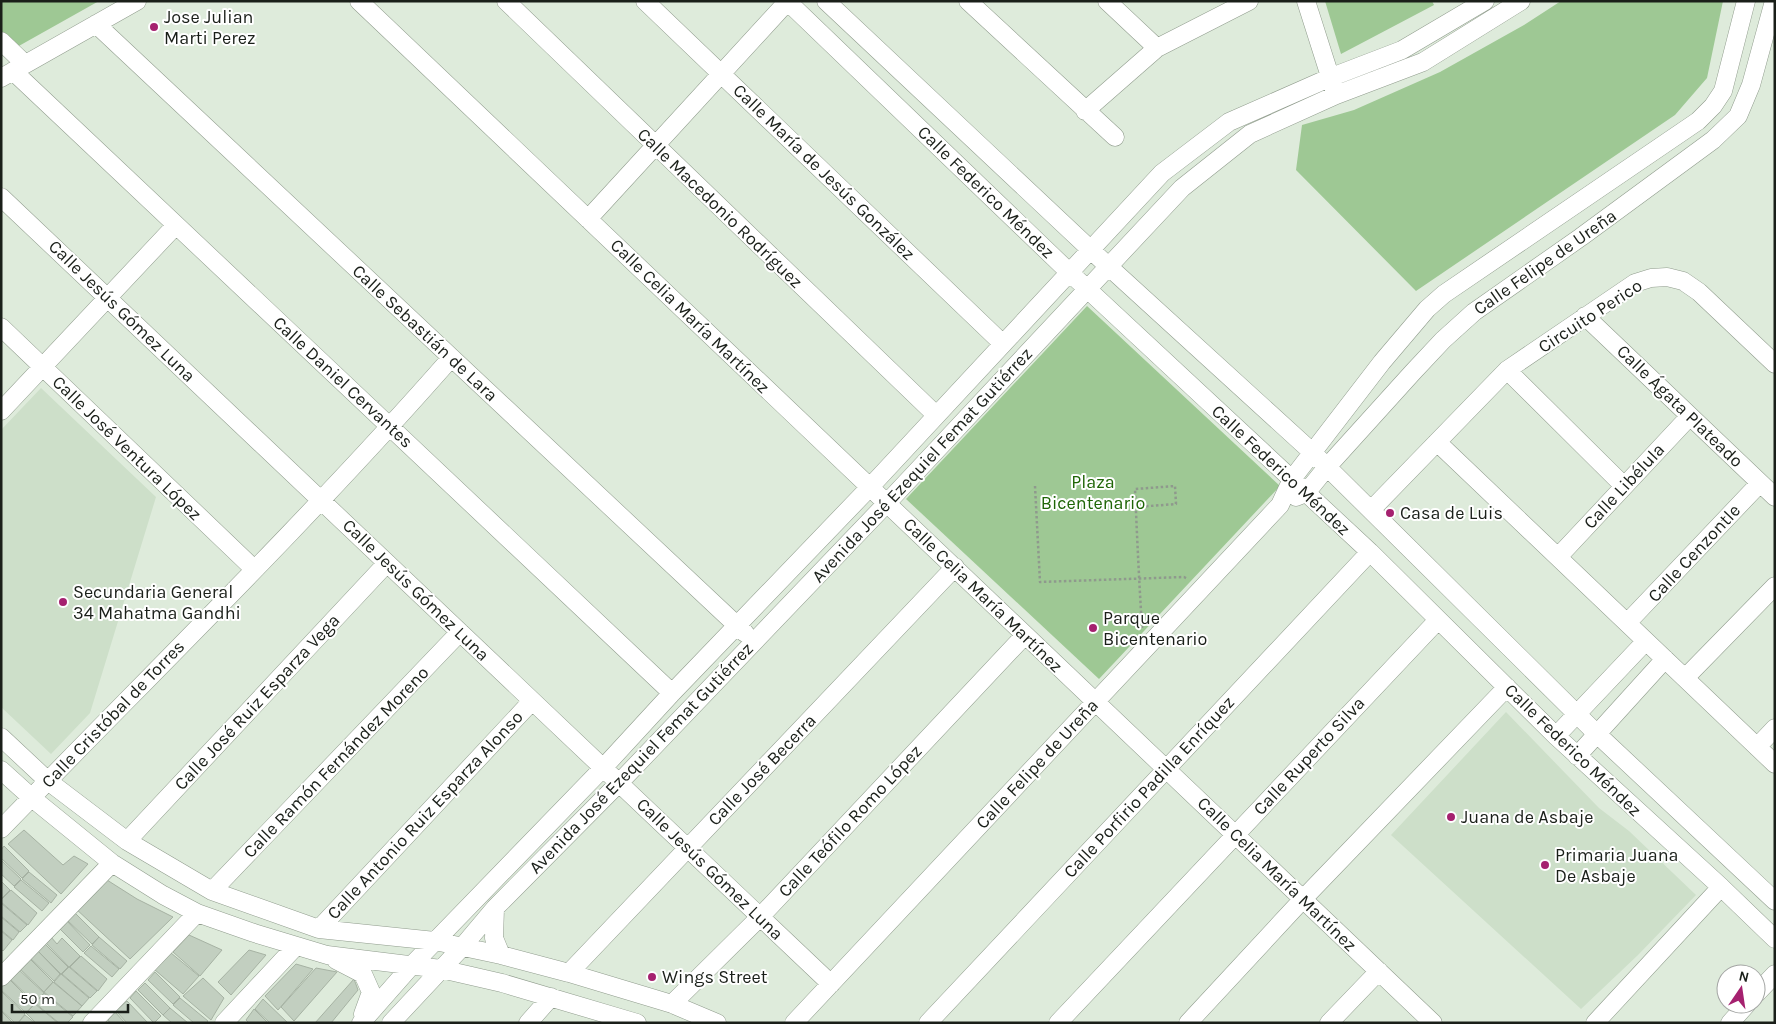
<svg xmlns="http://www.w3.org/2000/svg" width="1776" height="1024" font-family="Karla,sans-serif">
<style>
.built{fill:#cddfc9}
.green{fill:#9ec894}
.building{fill:#c2cfc0;stroke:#a6b2a3}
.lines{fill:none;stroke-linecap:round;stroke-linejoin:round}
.minor-casing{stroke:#909c8d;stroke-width:19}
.path{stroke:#8f998d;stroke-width:2.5;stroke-dasharray:2.5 2.5;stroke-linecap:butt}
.minor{stroke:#fff;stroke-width:18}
.poi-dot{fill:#a5216f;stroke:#fff;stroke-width:2}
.labels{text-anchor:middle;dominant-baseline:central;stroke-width:4;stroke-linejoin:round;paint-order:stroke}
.poi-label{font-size:18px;fill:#1a1f19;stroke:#fff;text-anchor:start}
.street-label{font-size:18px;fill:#1a1f19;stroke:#fff}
.park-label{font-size:18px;fill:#1e6506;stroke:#fff}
</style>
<rect width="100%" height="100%" fill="#deebdb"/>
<path class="built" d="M 41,388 L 156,497 L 90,713 L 51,754 L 1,707 L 1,430 Z
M 1506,712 L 1599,808 L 1629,831 L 1696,895 L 1638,955 L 1581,1009 L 1391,835 Z"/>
<path class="green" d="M 1,1 L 99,1 L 1,56 Z
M 1325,1 L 1432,1 L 1434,5 L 1341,54 Z
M 1561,1 L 1723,1 L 1707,78 L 1675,115 L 1416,291 L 1296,170 L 1302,125 L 1354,110 L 1440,72 L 1524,25 Z
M 1087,306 L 1280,486 L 1099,679 L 906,499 Z"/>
<path class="building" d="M 24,830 L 63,865 L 74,856 L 88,864 L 61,894 L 8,844 Z
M 4,846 L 29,871 L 22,878 L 1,858 L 1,850 Z
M 1,860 L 21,879 L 14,886 L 1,874 Z
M 29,872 L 57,895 L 51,903 L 22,879 Z
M 21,880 L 49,903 L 42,911 L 14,887 Z
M 107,880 L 137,899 L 173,917 L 130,959 L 75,908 Z
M 1,881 L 10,890 L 1,899 Z
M 11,890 L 37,913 L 28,925 L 1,902 L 1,900 Z
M 1,903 L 27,925 L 20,932 L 1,916 Z
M 74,912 L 99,937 L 92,944 L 67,920 Z
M 1,917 L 19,932 L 13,940 L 1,930 Z
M 66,920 L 90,945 L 83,952 L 59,928 Z
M 1,931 L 12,940 L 3,951 L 1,949 Z
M 189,935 L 222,950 L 200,976 L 173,952 Z
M 51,937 L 57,944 L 62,938 L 80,956 L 69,967 L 45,942 Z
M 99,937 L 127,961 L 120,969 L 92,945 Z
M 43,942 L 68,967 L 61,974 L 37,950 Z
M 91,946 L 119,969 L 112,977 L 84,953 Z
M 36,949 L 60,974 L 54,981 L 29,957 Z
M 249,950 L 266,955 L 231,995 L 218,982 Z
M 171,953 L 199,976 L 183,994 L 155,970 Z
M 27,956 L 53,982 L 44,992 L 18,967 Z
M 81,956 L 107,979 L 98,991 L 70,967 Z
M 296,964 L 313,969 L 278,1010 L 265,996 Z
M 69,967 L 97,991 L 90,998 L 62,974 Z
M 17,968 L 44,993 L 35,1003 L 9,978 Z
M 316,968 L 337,972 L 294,1021 L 281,1007 Z
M 155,972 L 180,997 L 173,1004 L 148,980 Z
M 61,974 L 89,998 L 82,1006 L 54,982 Z
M 8,978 L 34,1004 L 26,1013 L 1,990 L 1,986 Z
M 203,978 L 224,998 L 211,1020 L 183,996 Z
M 354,979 L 358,990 L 331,1023 L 315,1023 Z
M 53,982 L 82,1006 L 73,1016 L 44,992 Z
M 145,983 L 170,1008 L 163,1015 L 138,990 Z
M 1,991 L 25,1014 L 18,1023 L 15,1023 L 1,1010 Z
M 136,991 L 161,1016 L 154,1023 L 130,998 Z
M 44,993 L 73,1017 L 67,1023 L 59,1023 L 35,1003 Z
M 180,998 L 208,1021 L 206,1023 L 194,1023 L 173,1005 Z
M 263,999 L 288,1023 L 270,1023 L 255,1009 Z
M 127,1001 L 148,1023 L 127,1023 L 116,1011 Z
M 35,1004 L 58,1023 L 36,1023 L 26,1013 Z
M 170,1008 L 188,1023 L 172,1023 L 163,1015 Z
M 254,1009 L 268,1023 L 249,1023 L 246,1020 Z
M 1,1011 L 13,1023 L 1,1023 Z
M 115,1012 L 125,1023 L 110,1023 L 108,1020 Z
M 25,1015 L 35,1023 L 18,1023 Z"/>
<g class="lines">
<defs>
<path id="minor" d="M 359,1 L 1433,1023
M 506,1 L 936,415
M 645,1 L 1002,343
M 787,1 L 1069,272 L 1370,552 L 1556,736 L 1721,887 L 1775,939
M 826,1 L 1108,266 L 1312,452 L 1597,734 L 1775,901
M 968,1 L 1115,137
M 1107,1 L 1157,48
M 1306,1 L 1334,89
M 96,24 L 745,633
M 1,41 L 25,64
M 13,71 L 672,693
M 1,78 L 137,1
M 1085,111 L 1157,48 L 1249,1
M 1,197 L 831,984
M 588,219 L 788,1
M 1585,316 L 1775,497
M 1,327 L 254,569
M 1507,370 L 1624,486
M 1,411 L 176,225
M 1437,442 L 1775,764
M 1296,497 L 1306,493 L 1327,467 L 1413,372 L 1443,340 L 1474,312 L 1581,237 L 1713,140 L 1738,116 L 1751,85 L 1774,1
M 1371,510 L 1507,370 L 1635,283 L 1651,278 L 1667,277 L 1683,281 L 1699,292 L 1775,364
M 1558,557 L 1690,416
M 1627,623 L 1760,483
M 1685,678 L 1775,586
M 1556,736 L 1645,642
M 1,737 L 48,781 L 127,841 L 212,891 L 319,929 L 435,941 L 501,955 L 569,973 L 672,1004 L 717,1023
M 1757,747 L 1775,728
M 1577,756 L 1665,659
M 1,770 L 32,798 L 112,863 L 163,895 L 197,913 L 254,933 L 327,955 L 441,969 L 502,983 L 637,1023
M 1,829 C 152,673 308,521 451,358
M 127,841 L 387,563
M 212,891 L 460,632
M 495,908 L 494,938 L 501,955
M 319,929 L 532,701
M 336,960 L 363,974 L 371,992 L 363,1014
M 569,973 L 955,567
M 1,977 L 112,863
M 1756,994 L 1775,974
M 672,1004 L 760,917 L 1025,635
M 92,1023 L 197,913
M 224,1023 L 296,946
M 361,1023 L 412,965 L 603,768 L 672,693 L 870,487 L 1162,173 L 1229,122 L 1329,78 L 1402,50 L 1485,1
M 391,1023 L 463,946 L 495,908 L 619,783 L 887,503 L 1182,188 L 1250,134 L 1336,95 L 1423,62 L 1521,1
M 528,1023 L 551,997
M 794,1023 L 1280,505 L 1292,479 L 1382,362 L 1427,309 L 1444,294 L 1698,121 L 1713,106 L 1723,91 L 1746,1
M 928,1023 L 1370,552
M 1058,1023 L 1438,620
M 1188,1023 L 1303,899 L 1507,687
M 1329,1023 L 1379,971
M 1595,1023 L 1721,887
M 1730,1023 L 1747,1004"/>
</defs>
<use href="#minor" class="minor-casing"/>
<path class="path" d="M 1035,486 L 1040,582 L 1184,577 L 1188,579
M 1136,507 L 1176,504 L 1175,486 L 1135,489 C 1137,535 1139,581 1142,627 L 1142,628"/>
<use href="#minor" class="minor"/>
</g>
<g class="poi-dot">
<circle cx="154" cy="27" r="5"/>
<circle cx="1390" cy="513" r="5"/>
<circle cx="63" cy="602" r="5"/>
<circle cx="1093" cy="628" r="5"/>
<circle cx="1451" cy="817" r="5"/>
<circle cx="1545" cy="865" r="5"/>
<circle cx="652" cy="977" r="5"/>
</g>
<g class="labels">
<g class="poi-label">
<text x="164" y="17">Jose Julian<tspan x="164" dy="21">Marti Perez</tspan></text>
<text x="1400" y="513">Casa de Luis</text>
<text x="73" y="592">Secundaria General<tspan x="73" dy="21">34 Mahatma Gandhi</tspan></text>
<text x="1103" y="618">Parque<tspan x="1103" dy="21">Bicentenario</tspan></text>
<text x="1461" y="817">Juana de Asbaje</text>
<text x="1555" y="855">Primaria Juana<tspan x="1555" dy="21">De Asbaje</tspan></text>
<text x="662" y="977">Wings Street</text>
</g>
<g class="street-label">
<text transform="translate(824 172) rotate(44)">Calle María de Jesús González</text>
<text transform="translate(986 192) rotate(44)">Calle Federico Méndez</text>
<text transform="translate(720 208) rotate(44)">Calle Macedonio Rodríguez</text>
<text transform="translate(1545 262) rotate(-35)">Calle Felipe de Ureña</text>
<text transform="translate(122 311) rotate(44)">Calle Jesús Gómez Luna</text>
<text transform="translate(690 316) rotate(44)">Calle Celia María Martínez</text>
<text transform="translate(1590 316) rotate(-33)">Circuito Perico</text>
<text transform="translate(425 333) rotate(43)">Calle Sebastián de Lara</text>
<text transform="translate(343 382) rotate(43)">Calle Daniel Cervantes</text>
<text transform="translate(1680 406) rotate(44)">Calle Ágata Plateado</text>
<text transform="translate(127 448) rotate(44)">Calle José Ventura López</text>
<text transform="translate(922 465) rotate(-47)">Avenida José Ezequiel Femat Gutiérrez</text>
<text transform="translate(1281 470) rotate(43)">Calle Federico Méndez</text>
<text transform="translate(1624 486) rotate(-47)">Calle Libélula</text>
<text transform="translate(1694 553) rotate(-47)">Calle Cenzontle</text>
<text transform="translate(416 590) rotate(44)">Calle Jesús Gómez Luna</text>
<text transform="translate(983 595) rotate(44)">Calle Celia María Martínez</text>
<text transform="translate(257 702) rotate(-47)">Calle José Ruiz Esparza Vega</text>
<text transform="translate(113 714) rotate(-46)">Calle Cristóbal de Torres</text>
<text transform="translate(1573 750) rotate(44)">Calle Federico Méndez</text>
<text transform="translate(1309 756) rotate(-47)">Calle Ruperto Silva</text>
<text transform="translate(641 758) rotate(-46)">Avenida José Ezequiel Femat Gutiérrez</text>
<text transform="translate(336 762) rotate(-46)">Calle Ramón Fernández Moreno</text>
<text transform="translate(1037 764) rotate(-47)">Calle Felipe de Ureña</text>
<text transform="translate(762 770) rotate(-46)">Calle José Becerra</text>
<text transform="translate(1149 787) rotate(-47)">Calle Porfirio Padilla Enríquez</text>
<text transform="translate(425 815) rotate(-47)">Calle Antonio Ruiz Esparza Alonso</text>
<text transform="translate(850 821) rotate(-47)">Calle Teófilo Romo López</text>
<text transform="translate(710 869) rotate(44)">Calle Jesús Gómez Luna</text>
<text transform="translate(1277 874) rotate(44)">Calle Celia María Martínez</text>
</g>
<g class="park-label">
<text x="1093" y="482">Plaza<tspan x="1093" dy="21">Bicentenario</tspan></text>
</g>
</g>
<rect width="1776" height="1024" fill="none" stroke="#1a1f19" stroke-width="5"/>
<g transform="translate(1741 989) rotate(13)"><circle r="24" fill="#ffffff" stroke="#a3a5a3"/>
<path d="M0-4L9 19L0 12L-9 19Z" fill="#a5216f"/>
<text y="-8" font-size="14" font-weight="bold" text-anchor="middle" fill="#1a1f19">N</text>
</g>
<path d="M12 1004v8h116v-8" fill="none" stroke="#1a1f19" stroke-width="2.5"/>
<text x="20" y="1004" font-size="15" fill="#1a1f19" stroke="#ffffff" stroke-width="4" paint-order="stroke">50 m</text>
</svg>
